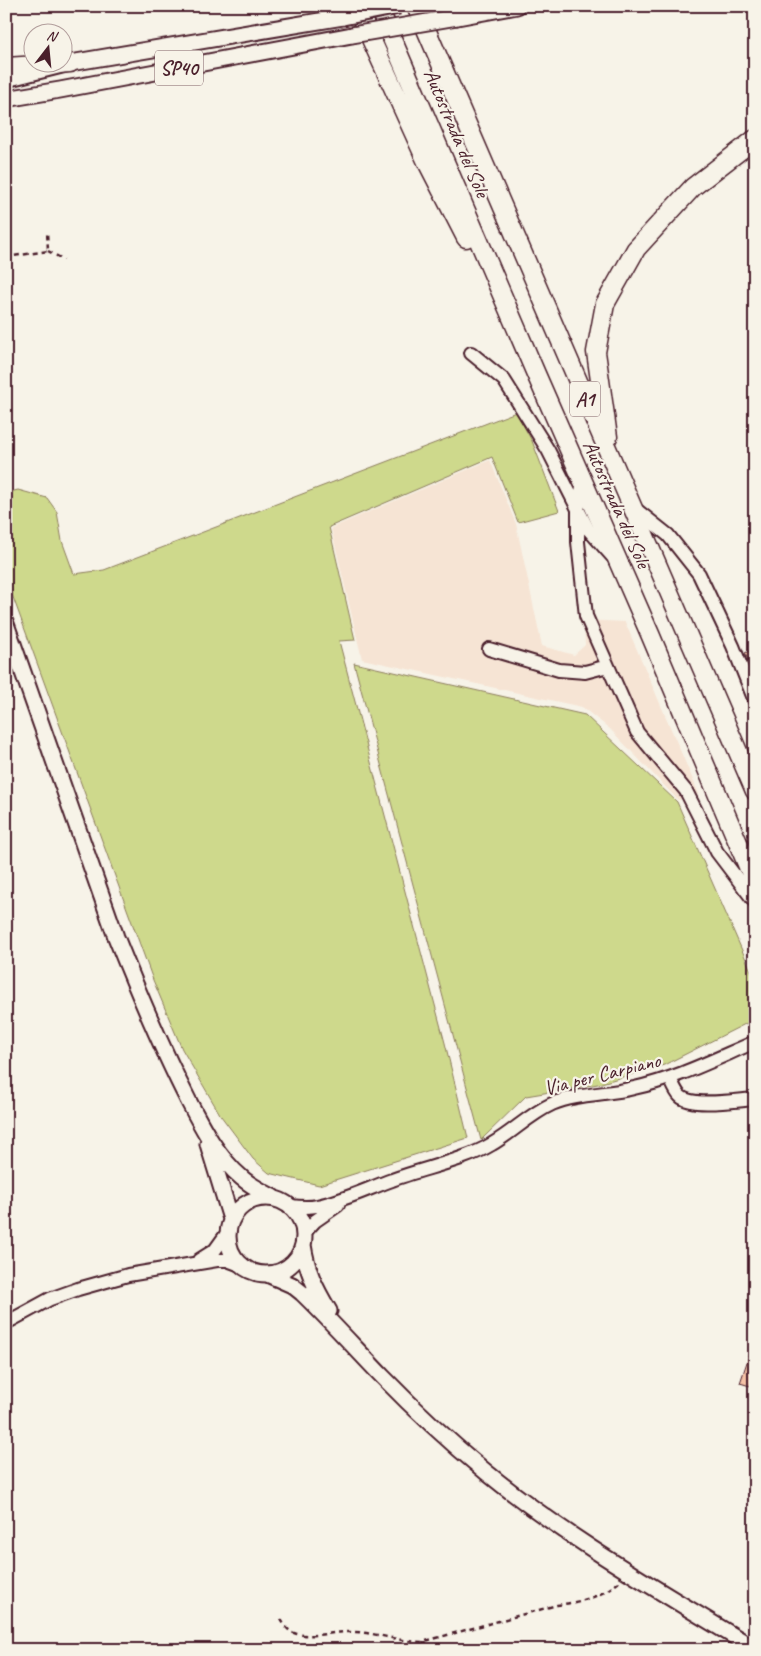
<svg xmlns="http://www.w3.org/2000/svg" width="761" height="1656" font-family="Caveat,sans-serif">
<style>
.built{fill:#f6e4d4}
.green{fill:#ced98c;stroke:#8c7c5c}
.building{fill:#f5c2a6;stroke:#4a1f2b}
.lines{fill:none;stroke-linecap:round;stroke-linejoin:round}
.minor-casing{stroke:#4a1f2b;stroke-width:16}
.major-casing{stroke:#4a1f2b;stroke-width:19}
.highway-casing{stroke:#4a1f2b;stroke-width:21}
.path{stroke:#4a1f2b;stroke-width:2.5;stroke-dasharray:5 4;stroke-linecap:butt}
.minor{stroke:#f7f3e8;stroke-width:12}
.major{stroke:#f7f3e8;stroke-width:15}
.highway{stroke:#f7f3e8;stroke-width:18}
.major-bridge-casing{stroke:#4a1f2b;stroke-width:19;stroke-linecap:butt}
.major-bridge{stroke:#f7f3e8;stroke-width:15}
.labels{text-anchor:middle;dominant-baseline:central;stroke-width:4.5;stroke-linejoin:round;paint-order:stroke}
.shield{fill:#f7f3e8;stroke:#7e5f64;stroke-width:1}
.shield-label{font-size:20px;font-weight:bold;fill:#4a1f2b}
.street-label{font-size:21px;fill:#4a1f2b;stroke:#f7f3e8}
</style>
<rect width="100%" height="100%" fill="#f7f3e8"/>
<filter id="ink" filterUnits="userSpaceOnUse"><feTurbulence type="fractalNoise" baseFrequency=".02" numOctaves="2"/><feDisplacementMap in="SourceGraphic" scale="10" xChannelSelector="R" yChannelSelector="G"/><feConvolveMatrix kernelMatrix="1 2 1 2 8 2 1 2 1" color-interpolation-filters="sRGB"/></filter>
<g filter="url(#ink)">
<path class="built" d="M 490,460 L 516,524 L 542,646 L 574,655 L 585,645 L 584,620 L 625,622 L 699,794 L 678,800 L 610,729 L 582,707 L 362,659 L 331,528 Z"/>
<path class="green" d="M 516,412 L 532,441 L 559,511 L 518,522 L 492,457 L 329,527 L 355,640 L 339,641 L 445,1043 L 468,1138 L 319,1185 L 269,1173 L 253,1159 L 221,1116 L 182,1049 L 153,980 L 6,578 L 6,493 L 18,490 L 47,498 L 57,512 L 62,541 L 74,574 L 104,570 Z
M 354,663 L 585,715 L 677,802 L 755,980 L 755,1019 L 664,1065 L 598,1084 L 526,1096 L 481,1140 Z"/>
<path class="building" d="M 755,648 L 755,678 L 745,653 Z
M 753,1344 L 755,1344 L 755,1372 L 750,1386 L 740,1383 Z"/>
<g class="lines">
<defs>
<path id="minor" d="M 471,353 L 504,380 L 548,450 L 588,529 L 612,556
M 583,482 L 578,510 L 578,542 L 586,616 L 637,732 L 686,791 L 717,852 L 755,902
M 634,508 L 668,535 L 699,574 L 733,646 L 755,701
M 489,649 L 559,670 L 585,672 L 608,666
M 670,1078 C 673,1084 675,1091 680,1096 C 692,1108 738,1100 755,1099
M 290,1206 C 299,1207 308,1208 317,1206 C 343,1201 367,1189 392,1180 C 423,1168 464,1161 492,1144 C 513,1132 530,1114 552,1104 C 578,1093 607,1095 634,1088 C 676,1079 715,1059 755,1042
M 304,1233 L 315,1221 L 338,1205
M 199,1260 L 215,1250 L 228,1232
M 6,1323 L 50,1299 L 78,1289 L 128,1275 L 217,1260 L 227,1260 L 243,1266"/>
<path id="major" d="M 457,17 L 517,6
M 6,79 L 70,63 L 343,17
M 6,99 L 60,90 L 352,35
M 6,624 L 116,937 C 138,992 161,1047 188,1100 C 202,1127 218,1158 242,1178 C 251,1186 263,1192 274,1198
M 208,1144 L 231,1219
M228 1236a38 38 0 1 1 76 0a38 38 0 1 1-76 0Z
M 303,1245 C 307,1271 315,1288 329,1311
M 267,1274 L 292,1285 L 302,1293 C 330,1320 356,1349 383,1377 C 416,1411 451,1443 486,1472 C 569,1540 664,1593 755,1649"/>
<path id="highway" d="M 356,6 L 427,162 L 466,238
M 378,6 L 536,374 L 650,634 L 755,883
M 416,6 L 755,791
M 6,67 L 70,63
M 608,437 L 596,352 L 605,304 L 636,249 L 693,187 L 755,139"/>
</defs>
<use href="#minor" class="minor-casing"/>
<use href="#major" class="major-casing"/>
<use href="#highway" class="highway-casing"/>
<path class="path" d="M 48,251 L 64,260
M 6,257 L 48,251 L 47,231
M 281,1619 C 285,1627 289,1632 297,1634 C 315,1638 334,1631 352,1632 C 376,1632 398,1642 422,1642 L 557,1605 C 580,1602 602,1597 620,1581"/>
<use href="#minor" class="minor"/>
<use href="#major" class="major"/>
<use href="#highway" class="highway"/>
<defs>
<path id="major-bridge" d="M 343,17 L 399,6
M 352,35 L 457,17"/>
</defs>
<use href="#major-bridge" class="major-bridge-casing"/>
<use href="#major-bridge" class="major-bridge"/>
</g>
</g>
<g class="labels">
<g class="shield">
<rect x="155" y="50.5" width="48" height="35" rx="4"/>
<rect x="570" y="381.5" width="30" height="35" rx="4"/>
</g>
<g class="shield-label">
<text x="179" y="68">SP40</text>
<text x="585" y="399">A1</text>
</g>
<g class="street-label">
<text transform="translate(457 133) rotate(67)">Autostrada del Sole</text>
<text transform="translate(617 504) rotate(66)">Autostrada del Sole</text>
<text transform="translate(602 1074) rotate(-14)">Via per Carpiano</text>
</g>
</g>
<rect width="761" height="1656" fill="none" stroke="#f7f3e8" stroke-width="25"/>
<rect x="12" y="12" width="736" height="1631" fill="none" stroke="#4a1f2b" stroke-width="2" filter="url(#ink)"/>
<g transform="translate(48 48) rotate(16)"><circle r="24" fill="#f7f3e8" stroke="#b29e9c"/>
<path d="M0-4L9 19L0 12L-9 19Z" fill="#4a1f2b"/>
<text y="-8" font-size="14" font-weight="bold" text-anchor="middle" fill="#4a1f2b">N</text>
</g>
</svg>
